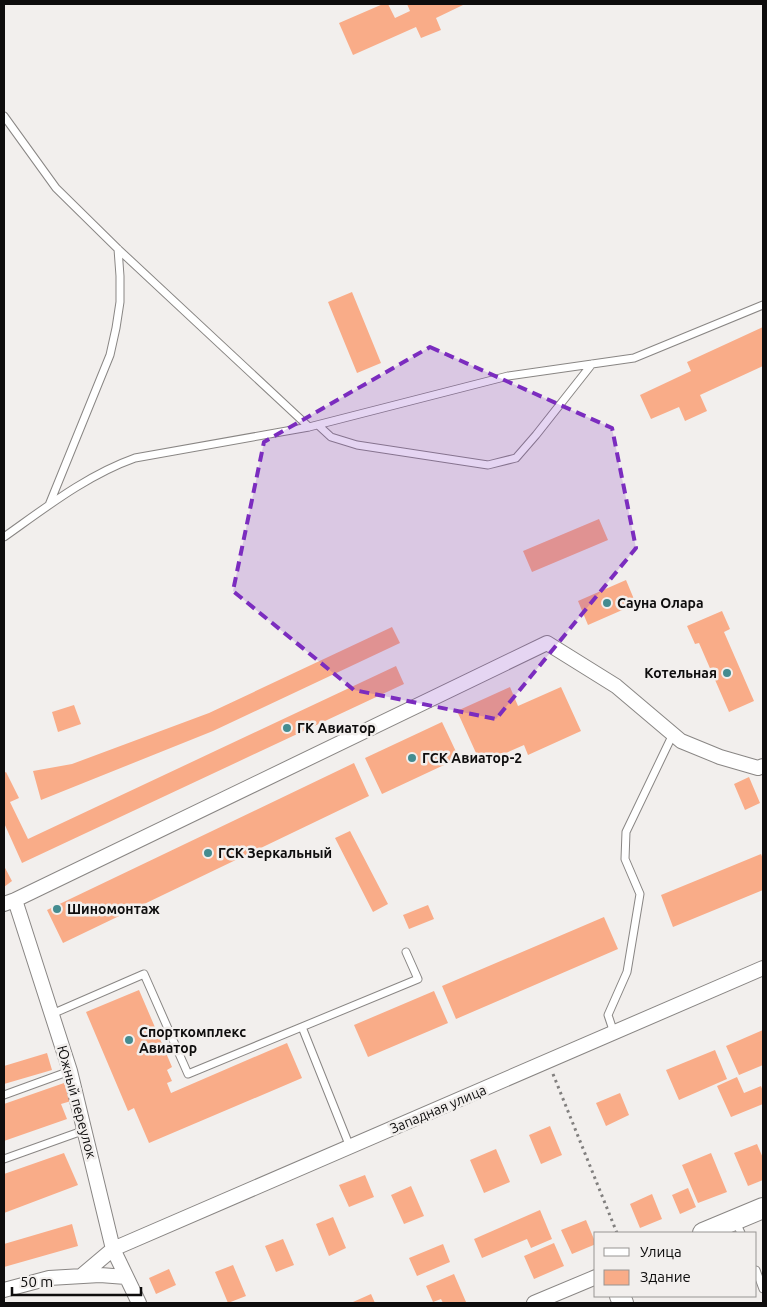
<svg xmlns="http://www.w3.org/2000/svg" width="767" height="1307" font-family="Ubuntu,sans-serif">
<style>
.building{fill:#f9ac88}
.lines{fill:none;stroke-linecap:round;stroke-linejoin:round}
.lane-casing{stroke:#898684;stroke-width:9}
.street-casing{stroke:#898684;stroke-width:16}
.secondary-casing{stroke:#898684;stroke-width:22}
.path{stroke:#817f7e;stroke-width:3;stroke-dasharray:2.5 4;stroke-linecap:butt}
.lane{stroke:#fff;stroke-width:7}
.street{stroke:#fff;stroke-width:14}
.secondary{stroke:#fff;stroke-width:20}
.marked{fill:#7b2cbf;fill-opacity:0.2;stroke:#7b2cbf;stroke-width:4;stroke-dasharray:10 6;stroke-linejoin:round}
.poi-dot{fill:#448c90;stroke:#f2efed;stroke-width:2}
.labels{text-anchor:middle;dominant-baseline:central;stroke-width:5;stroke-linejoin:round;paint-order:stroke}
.poi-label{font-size:14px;font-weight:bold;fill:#0e0d0d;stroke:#f2efed;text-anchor:start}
.street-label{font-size:14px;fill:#0e0d0d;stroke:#f2efed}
</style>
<rect width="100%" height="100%" fill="#f2efed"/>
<path class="building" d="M 383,4 L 388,4 L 395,18 L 410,11 L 407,4 L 462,4 L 463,5 L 436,18 L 441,30 L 421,38 L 416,27 L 353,55 L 339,23 Z
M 352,292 L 381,363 L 357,373 L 328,302 Z
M 763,327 L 763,366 L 700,395 L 707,411 L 685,421 L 679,407 L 651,419 L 640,395 L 691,371 L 687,362 Z
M 599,519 L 608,540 L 532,572 L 523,551 Z
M 626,580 L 636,604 L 588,625 L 578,601 Z
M 722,611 L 730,629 L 724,632 L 754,701 L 729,712 L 699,643 L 695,644 L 687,626 Z
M 392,627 L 400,643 L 213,731 L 41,800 L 33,771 L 72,764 L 209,713 Z
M 396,666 L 404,684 L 22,863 L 4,823 L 4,773 L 6,772 L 19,798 L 10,802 L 28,839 Z
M 510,687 L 518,706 L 561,687 L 581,731 L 528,755 L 524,745 L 481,764 L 457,711 Z
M 74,705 L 81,724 L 58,732 L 52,712 Z
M 442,722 L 459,758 L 382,794 L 365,758 Z
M 354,763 L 369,796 L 63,943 L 47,910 Z
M 749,777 L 760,803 L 745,810 L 734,784 Z
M 350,831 L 388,904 L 373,912 L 335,838 Z
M 761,854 L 763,859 L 763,890 L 673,927 L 661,895 Z
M 4,866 L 12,881 L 4,887 Z
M 428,905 L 434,919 L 409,929 L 403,915 Z
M 604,917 L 618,949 L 456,1019 L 442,986 Z
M 139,990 L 172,1067 L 167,1070 L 172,1081 L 167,1083 L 171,1093 L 287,1043 L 302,1078 L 149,1143 L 134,1108 L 128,1111 L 86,1012 Z
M 434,991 L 448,1023 L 368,1057 L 354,1025 Z
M 763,1030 L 763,1065 L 739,1075 L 726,1046 Z
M 715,1050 L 727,1079 L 679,1100 L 666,1070 Z
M 47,1053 L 52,1070 L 4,1084 L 4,1066 Z
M 737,1077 L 744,1093 L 761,1086 L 763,1091 L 763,1104 L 731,1117 L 717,1086 Z
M 64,1083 L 71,1101 L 61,1104 L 67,1119 L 4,1141 L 4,1104 Z
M 620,1093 L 629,1115 L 606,1126 L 596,1103 Z
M 550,1126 L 562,1155 L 541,1164 L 529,1135 Z
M 757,1144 L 763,1158 L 763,1180 L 748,1186 L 734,1153 Z
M 496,1149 L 510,1182 L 484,1193 L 470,1160 Z
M 64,1153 L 78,1185 L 4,1213 L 4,1174 Z
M 711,1153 L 727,1192 L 698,1203 L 682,1165 Z
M 365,1175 L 374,1197 L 349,1207 L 339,1185 Z
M 411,1186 L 424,1216 L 404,1224 L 391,1195 Z
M 688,1188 L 696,1207 L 680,1214 L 672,1195 Z
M 652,1194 L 662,1219 L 640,1228 L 630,1204 Z
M 540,1210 L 552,1239 L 531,1248 L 527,1239 L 482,1258 L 474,1239 Z
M 333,1217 L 346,1248 L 329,1256 L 316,1224 Z
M 586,1220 L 596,1244 L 572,1254 L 561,1230 Z
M 72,1224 L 78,1246 L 4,1267 L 4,1244 Z
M 283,1239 L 294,1265 L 276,1272 L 265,1246 Z
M 554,1243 L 564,1266 L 534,1279 L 524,1256 Z
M 443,1244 L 450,1262 L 417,1276 L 409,1258 Z
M 233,1265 L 246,1296 L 228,1303 L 215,1272 Z
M 169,1269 L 176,1285 L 156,1294 L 149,1278 Z
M 454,1274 L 466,1302 L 443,1303 L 441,1299 L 433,1302 L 426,1286 Z
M 371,1294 L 375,1303 L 353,1303 L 353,1302 Z"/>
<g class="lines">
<defs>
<path id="lane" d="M 4,116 L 56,188 L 118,249 L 309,427
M 318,425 L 331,437 L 357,445 L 488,465 L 516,458 L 536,435 L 592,364
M 49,505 L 110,355 L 116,328 L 120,302 L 120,276 L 118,249
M 4,537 C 45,508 87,475 135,458 L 309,427 L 508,376 L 634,358 L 763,305
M 52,1014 L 144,974 L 188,1074 L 418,979 L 406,952
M 302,1027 L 350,1147
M 614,1033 L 608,1015 L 627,972 L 640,894 L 625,859 L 626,832 L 673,734
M 4,1095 L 70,1071
M 4,1159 L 85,1130
M 735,1220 L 741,1233
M 756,1270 L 763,1289"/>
<path id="street" d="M 15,900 L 70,1071 L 113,1249 L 139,1303
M 4,904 L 15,900 L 547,643 L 616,686 L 681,741 L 720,757 L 758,768 L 763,766
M 81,1276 L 113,1249 L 763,968
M 4,1290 L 49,1278 L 100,1275 L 126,1277
M 534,1303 L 596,1277"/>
<path id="secondary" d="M 703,1233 L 763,1208
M 620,1296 L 623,1303"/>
</defs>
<use href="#lane" class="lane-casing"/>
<use href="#street" class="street-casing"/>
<use href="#secondary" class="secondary-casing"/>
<path class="path" d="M 553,1074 L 617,1233"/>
<use href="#lane" class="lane"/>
<use href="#street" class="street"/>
<use href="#secondary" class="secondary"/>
</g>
<path class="marked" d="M 430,347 L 612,428 L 636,548 L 496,719 L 354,690 L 233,591 L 264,442 Z"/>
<g class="poi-dot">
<circle cx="607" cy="603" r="5"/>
<circle cx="727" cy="673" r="5"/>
<circle cx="287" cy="728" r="5"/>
<circle cx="412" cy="758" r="5"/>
<circle cx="208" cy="853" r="5"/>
<circle cx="57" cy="909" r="5"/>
<circle cx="129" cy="1040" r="5"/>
</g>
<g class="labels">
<g class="poi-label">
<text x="617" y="603">Сауна Олара</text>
<text x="717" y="673" text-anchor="end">Котельная</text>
<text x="297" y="728">ГК Авиатор</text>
<text x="422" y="758">ГСК Авиатор-2</text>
<text x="218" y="853">ГСК Зеркальный</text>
<text x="67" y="909">Шиномонтаж</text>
<text x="139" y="1032">Спорткомплекс<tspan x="139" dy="16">Авиатор</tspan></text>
</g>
<g class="street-label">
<text transform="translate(77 1102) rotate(75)">Южный переулок</text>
<text transform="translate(438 1109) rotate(-23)">Западная улица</text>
</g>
</g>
<rect width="767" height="1307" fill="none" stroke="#0e0d0d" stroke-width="10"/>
<rect x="594" y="1232" width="162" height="65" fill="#f2efed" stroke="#979593"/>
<rect x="604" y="1248" width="25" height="8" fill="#ffffff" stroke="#979593"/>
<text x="640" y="1257" font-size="15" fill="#0e0d0d">Улица</text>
<rect x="604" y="1270" width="25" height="15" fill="#f9ac88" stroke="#979593"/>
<text x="640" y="1282" font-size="15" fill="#0e0d0d">Здание</text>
<path d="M12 1287v8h129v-8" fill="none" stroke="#0e0d0d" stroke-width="2.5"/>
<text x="20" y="1287" font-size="15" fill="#0e0d0d" stroke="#f2efed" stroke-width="4" paint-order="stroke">50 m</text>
</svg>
